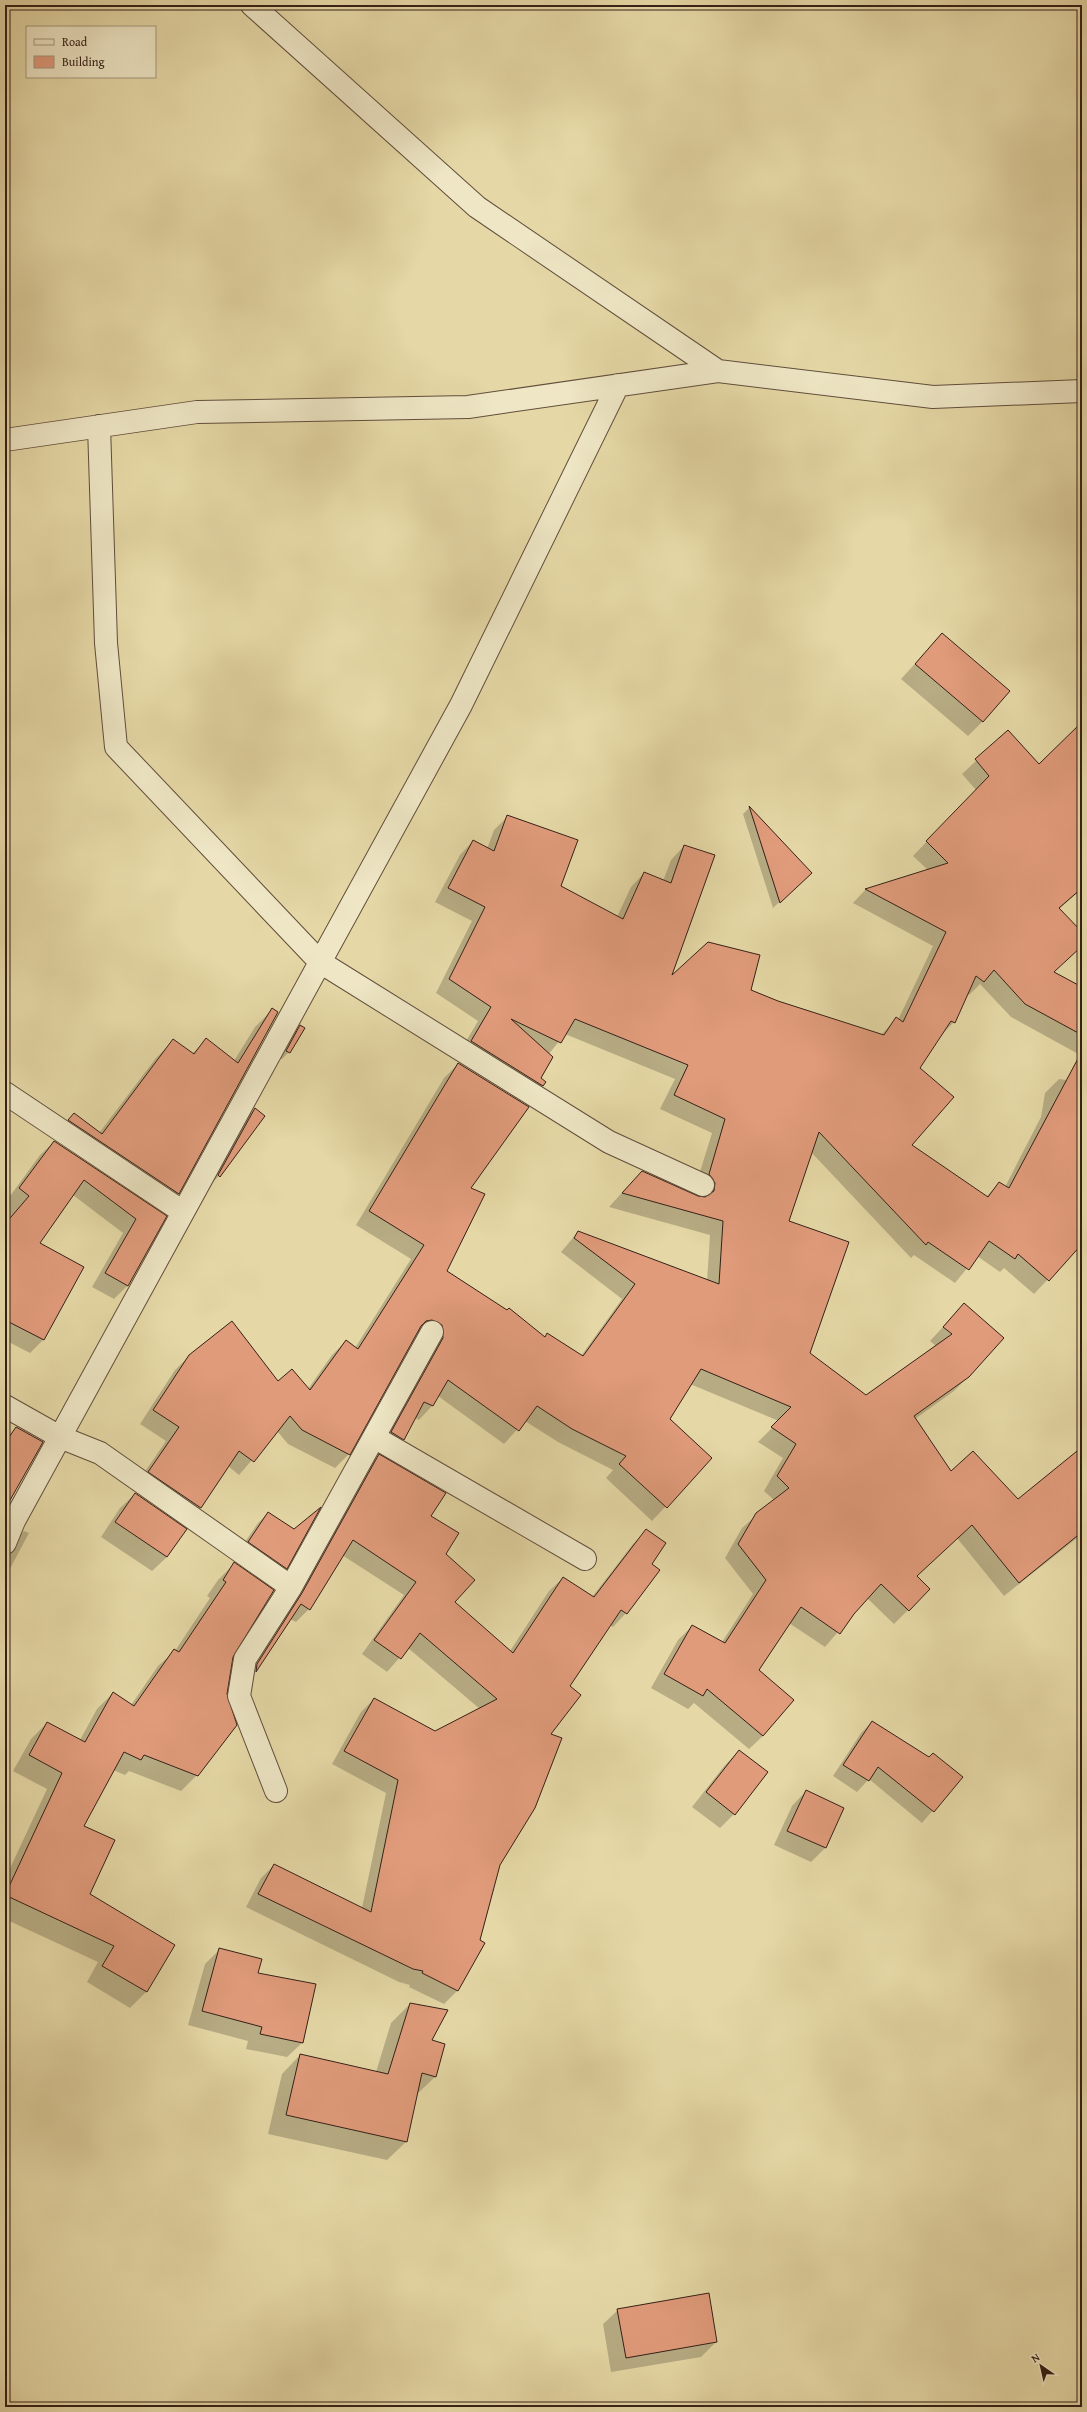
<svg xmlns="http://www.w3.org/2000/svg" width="1087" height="2412" font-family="'Gentium Book Plus',serif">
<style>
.shadow{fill:#0003}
.building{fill:#e09b7b;stroke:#352017}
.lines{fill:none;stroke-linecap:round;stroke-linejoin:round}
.minor-casing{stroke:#614e3b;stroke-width:24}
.minor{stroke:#eee6c5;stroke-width:22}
</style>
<rect width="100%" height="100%" fill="#e5d8a6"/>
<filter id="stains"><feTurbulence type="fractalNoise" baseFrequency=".005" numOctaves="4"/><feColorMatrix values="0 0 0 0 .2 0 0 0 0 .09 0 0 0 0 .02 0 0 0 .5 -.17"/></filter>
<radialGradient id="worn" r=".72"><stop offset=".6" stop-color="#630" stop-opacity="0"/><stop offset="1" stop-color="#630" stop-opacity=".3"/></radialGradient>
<path class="shadow" d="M 942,634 L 983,721 L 968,736 L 901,679 Z
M 1082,724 L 1082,889 L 1059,909 L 1082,934 L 1082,945 L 1053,972 L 1082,988 L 1082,1056 L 1011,1017 L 980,984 L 969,995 L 967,993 L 954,1022 L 940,1036 L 919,1068 L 911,1145 L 986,1197 L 999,1183 L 1005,1187 L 1041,1117 L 1045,1093 L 1059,1079 L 1082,1082 L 1082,1243 L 1034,1294 L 1004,1268 L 1000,1272 L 977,1256 L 955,1283 L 914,1255 L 911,1258 L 811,1152 L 788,1222 L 809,1354 L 866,1396 L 936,1346 L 930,1341 L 964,1304 L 969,1376 L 954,1391 L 915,1419 L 951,1472 L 1017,1500 L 1082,1452 L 1082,1534 L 1004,1596 L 957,1538 L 916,1577 L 929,1589 L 894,1624 L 867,1598 L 825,1647 L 789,1623 L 757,1670 L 763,1736 L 749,1749 L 694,1703 L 688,1709 L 651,1688 L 678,1640 L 692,1626 L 722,1642 L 753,1594 L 725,1558 L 742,1528 L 774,1500 L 764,1491 L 783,1458 L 758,1442 L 779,1421 L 690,1384 L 668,1420 L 711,1458 L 652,1521 L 606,1478 L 613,1470 L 558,1442 L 525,1421 L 504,1444 L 438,1396 L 432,1406 L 419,1420 L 415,1418 L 403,1439 L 390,1453 L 378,1446 L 429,1339 L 418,1333 L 349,1454 L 335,1468 L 288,1444 L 277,1431 L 239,1475 L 228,1466 L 200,1508 L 186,1521 L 135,1486 L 166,1441 L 140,1424 L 175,1370 L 189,1356 L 308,1389 L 332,1355 L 346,1341 L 355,1348 L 411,1259 L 356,1225 L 444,1078 L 458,1064 L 470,1188 L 445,1272 L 544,1338 L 581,1356 L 622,1299 L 561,1252 L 578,1232 L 707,1281 L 710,1235 L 609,1207 L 628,1186 L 702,1198 L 695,1188 L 712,1133 L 660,1109 L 675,1079 L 565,1034 L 548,1055 L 540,1079 L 542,1086 L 529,1099 L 458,1055 L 478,1021 L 436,993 L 472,921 L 435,902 L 460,855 L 473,841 L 487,849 L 494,830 L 508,816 L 560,887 L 617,917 L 631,887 L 644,873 L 663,881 L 671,860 L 684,846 L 670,978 L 750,990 L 777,1002 L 881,1035 L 896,1019 L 898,1020 L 933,946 L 853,903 L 866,889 L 928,870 L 913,856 L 976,790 L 962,774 L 1008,731 L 1038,765 Z
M 749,808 L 810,873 L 773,908 L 743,814 Z
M 272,1010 L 277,1013 L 178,1194 L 161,1211 L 52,1138 L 74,1115 L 99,1133 L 156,1058 L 173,1041 L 192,1054 L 206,1040 L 234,1061 L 255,1027 Z
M 300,1026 L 289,1052 L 282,1059 L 279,1058 L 293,1033 Z
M 255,1109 L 264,1116 L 219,1176 L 198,1197 L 234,1130 Z
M 54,1142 L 165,1216 L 127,1286 L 114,1299 L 92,1287 L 123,1233 L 73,1195 L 39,1243 L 83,1267 L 43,1340 L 30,1353 L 5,1340 L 5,1203 L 40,1155 Z
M 17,1428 L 5,1507 L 5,1440 Z
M 379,1455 L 430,1516 L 445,1555 L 454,1602 L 510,1651 L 549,1591 L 563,1578 L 592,1597 L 633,1544 L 646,1531 L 650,1564 L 658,1570 L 626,1613 L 613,1627 L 610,1625 L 569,1686 L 499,1865 L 457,1991 L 444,2004 L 409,1987 L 410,1985 L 399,1982 L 246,1907 L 261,1878 L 274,1865 L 362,1908 L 386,1793 L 332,1764 L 361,1712 L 374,1699 L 435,1732 L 480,1709 L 408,1648 L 387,1672 L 362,1654 L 404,1595 L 342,1555 L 309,1609 L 296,1622 L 290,1619 L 255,1671 L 243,1683 L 366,1469 Z
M 135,1494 L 167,1557 L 152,1571 L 101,1537 L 120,1508 Z
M 268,1513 L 286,1568 L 276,1578 L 238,1552 L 258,1523 Z
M 24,1531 L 29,1533 L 5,1578 L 5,1555 L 12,1543 Z
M 234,1564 L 232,1656 L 197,1775 L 181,1791 L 129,1771 L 125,1775 L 113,1770 L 83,1827 L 88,1894 L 174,1945 L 146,1992 L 130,2008 L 87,1982 L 98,1962 L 5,1919 L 5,1879 L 47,1789 L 13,1771 L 31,1739 L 47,1723 L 80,1740 L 97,1709 L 113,1693 L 131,1705 L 158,1666 L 175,1651 L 210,1598 L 207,1596 L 218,1580 Z
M 872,1722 L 961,1777 L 922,1823 L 869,1779 L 857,1792 L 833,1776 L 861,1733 Z
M 739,1751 L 734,1814 L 720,1828 L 692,1807 L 725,1765 Z
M 806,1791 L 843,1808 L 825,1848 L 811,1862 L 774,1845 L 792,1806 Z
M 220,1949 L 257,1974 L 302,2043 L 287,2057 L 246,2049 L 248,2041 L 188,2025 L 205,1964 Z
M 410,2004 L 430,2041 L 444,2045 L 435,2077 L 416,2095 L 406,2142 L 387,2160 L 268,2134 L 282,2074 L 300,2055 L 376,2072 L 391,2023 Z
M 618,2310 L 716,2342 L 701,2357 L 611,2372 L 603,2324 Z"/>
<path class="building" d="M 942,633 L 1010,691 L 983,722 L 915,664 Z
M 1082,722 L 1082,888 L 1059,908 L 1082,932 L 1082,946 L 1054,972 L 1082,987 L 1082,1035 L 1025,1004 L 994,970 L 984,982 L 976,976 L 955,1023 L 951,1021 L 920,1068 L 954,1097 L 912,1145 L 988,1197 L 999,1182 L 1009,1188 L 1082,1051 L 1082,1244 L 1049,1281 L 1018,1254 L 1015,1259 L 989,1241 L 969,1270 L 928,1242 L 926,1245 L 819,1132 L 789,1221 L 849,1242 L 810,1353 L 866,1395 L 952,1334 L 943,1327 L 964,1303 L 1004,1338 L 969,1377 L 914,1416 L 951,1471 L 973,1451 L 1018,1499 L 1082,1447 L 1082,1532 L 1019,1583 L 972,1525 L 917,1576 L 930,1589 L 909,1611 L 881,1584 L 854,1614 L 840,1634 L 801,1607 L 759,1670 L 794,1700 L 763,1736 L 707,1689 L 703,1696 L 664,1674 L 692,1625 L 725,1643 L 766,1580 L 738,1544 L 756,1513 L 789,1488 L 777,1476 L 796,1444 L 771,1427 L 791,1407 L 701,1369 L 670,1419 L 712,1458 L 667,1508 L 619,1464 L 626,1456 L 572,1429 L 537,1406 L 519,1431 L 448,1380 L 433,1406 L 424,1402 L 404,1440 L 391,1432 L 443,1338 L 442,1325 L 432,1320 L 426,1321 L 421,1326 L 350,1455 L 302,1430 L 290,1416 L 254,1462 L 239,1451 L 201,1508 L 148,1472 L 179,1427 L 153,1410 L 189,1355 L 232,1321 L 278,1381 L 292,1369 L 310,1390 L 346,1340 L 358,1349 L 424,1245 L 369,1211 L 458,1063 L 529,1107 L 471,1188 L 485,1194 L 447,1271 L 507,1310 L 509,1308 L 545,1337 L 547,1333 L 583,1356 L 635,1284 L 574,1238 L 578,1231 L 719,1284 L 723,1221 L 622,1193 L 642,1171 L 698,1196 L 705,1197 L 714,1191 L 715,1183 L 709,1174 L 725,1119 L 674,1095 L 688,1065 L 575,1019 L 561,1043 L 511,1019 L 553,1057 L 541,1078 L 546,1082 L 543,1086 L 471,1041 L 491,1007 L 449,979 L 485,907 L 448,888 L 473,840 L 494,851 L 507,815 L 578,840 L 561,886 L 623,919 L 644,872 L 671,883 L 684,845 L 715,855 L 672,975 L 708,942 L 760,955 L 751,990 L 778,1001 L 884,1035 L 896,1017 L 903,1022 L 946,932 L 865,889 L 948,863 L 926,841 L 989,776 L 975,759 L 1008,730 L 1039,764 Z
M 749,806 L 812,873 L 780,903 Z
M 272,1008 L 278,1012 L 179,1194 L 68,1120 L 74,1113 L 102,1134 L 173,1039 L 194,1054 L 206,1038 L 238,1063 Z
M 300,1025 L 305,1028 L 290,1053 L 286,1051 Z
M 255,1108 L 265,1116 L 220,1177 L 218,1175 Z
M 54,1141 L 167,1216 L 128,1286 L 105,1273 L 136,1219 L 84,1180 L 40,1243 L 84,1267 L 44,1340 L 5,1320 L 5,1224 L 29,1196 L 19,1188 Z
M 16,1427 L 43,1442 L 5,1509 L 5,1443 Z
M 379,1454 L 446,1493 L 431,1516 L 459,1533 L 446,1554 L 475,1580 L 455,1602 L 513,1653 L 563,1577 L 594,1597 L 646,1529 L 666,1543 L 652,1564 L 660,1570 L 627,1614 L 621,1610 L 570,1686 L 581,1695 L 551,1734 L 562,1738 L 535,1808 L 500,1865 L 480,1940 L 485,1943 L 458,1991 L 422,1973 L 423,1971 L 413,1969 L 258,1894 L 274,1864 L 371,1912 L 398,1780 L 344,1751 L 374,1698 L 435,1731 L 497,1699 L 420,1633 L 401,1659 L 374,1640 L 416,1582 L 353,1540 L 310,1610 L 301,1604 L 256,1672 L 257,1664 L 302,1593 Z
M 135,1493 L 187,1529 L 167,1557 L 115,1522 Z
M 321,1507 L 287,1569 L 248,1542 L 268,1512 L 294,1529 Z
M 234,1562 L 274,1590 L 233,1657 L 227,1694 L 237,1725 L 198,1776 L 144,1755 L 141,1760 L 124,1752 L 84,1826 L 115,1840 L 90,1894 L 175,1945 L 147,1992 L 102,1966 L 114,1946 L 5,1895 L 62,1773 L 29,1755 L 47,1722 L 85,1742 L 113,1692 L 134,1706 L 174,1649 L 179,1652 L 226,1582 L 223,1580 Z
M 872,1721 L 929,1757 L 933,1753 L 963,1777 L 934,1812 L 878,1767 L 869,1781 L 843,1765 Z
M 739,1750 L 768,1772 L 735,1815 L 706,1792 Z
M 806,1790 L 844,1808 L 826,1848 L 787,1831 Z
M 219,1948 L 262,1959 L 258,1973 L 316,1984 L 303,2043 L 260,2034 L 262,2027 L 202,2011 Z
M 410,2003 L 448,2010 L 432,2040 L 445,2044 L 436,2077 L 422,2073 L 407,2142 L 286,2115 L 300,2054 L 388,2074 Z
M 709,2293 L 717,2342 L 626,2358 L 617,2309 Z"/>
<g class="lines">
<defs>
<path id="minor" d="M 252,5 L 477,207 L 718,371
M 99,426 L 106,643 L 116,747 L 320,962 L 609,1142 L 703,1185
M 5,440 L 197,412 L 468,407 L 718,371 L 933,397 L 1082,391
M 5,1093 L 183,1212
M 5,1406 L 60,1437 L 100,1453 L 291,1587
M 374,1437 L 585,1559
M 5,1543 L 14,1521 L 461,705 L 618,385
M 276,1791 L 239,1696 L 245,1659 L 291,1587 L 432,1332"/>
</defs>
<use href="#minor" class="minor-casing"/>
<use href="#minor" class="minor"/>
</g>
<rect width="1087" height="2412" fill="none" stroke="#e5d8a6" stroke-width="20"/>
<rect x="6" y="6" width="1075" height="2400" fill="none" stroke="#352017" stroke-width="2"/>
<rect x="10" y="10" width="1067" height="2392" fill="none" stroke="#352017"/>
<rect x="26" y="26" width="130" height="52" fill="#eee6c5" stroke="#a4977f"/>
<rect x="34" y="39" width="20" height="6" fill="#eee6c5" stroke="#a4977f"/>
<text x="62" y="46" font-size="12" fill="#352017">Road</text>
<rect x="34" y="56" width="20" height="12" fill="#e09b7b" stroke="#a4977f"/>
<text x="62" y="66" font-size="12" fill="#352017">Building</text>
<g transform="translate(1041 2366) rotate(326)" stroke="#eee6c5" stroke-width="3" paint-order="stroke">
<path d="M0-3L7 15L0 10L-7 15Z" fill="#352017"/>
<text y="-6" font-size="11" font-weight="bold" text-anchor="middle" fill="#352017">N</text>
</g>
<rect width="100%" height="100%" filter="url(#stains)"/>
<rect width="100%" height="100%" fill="url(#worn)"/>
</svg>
